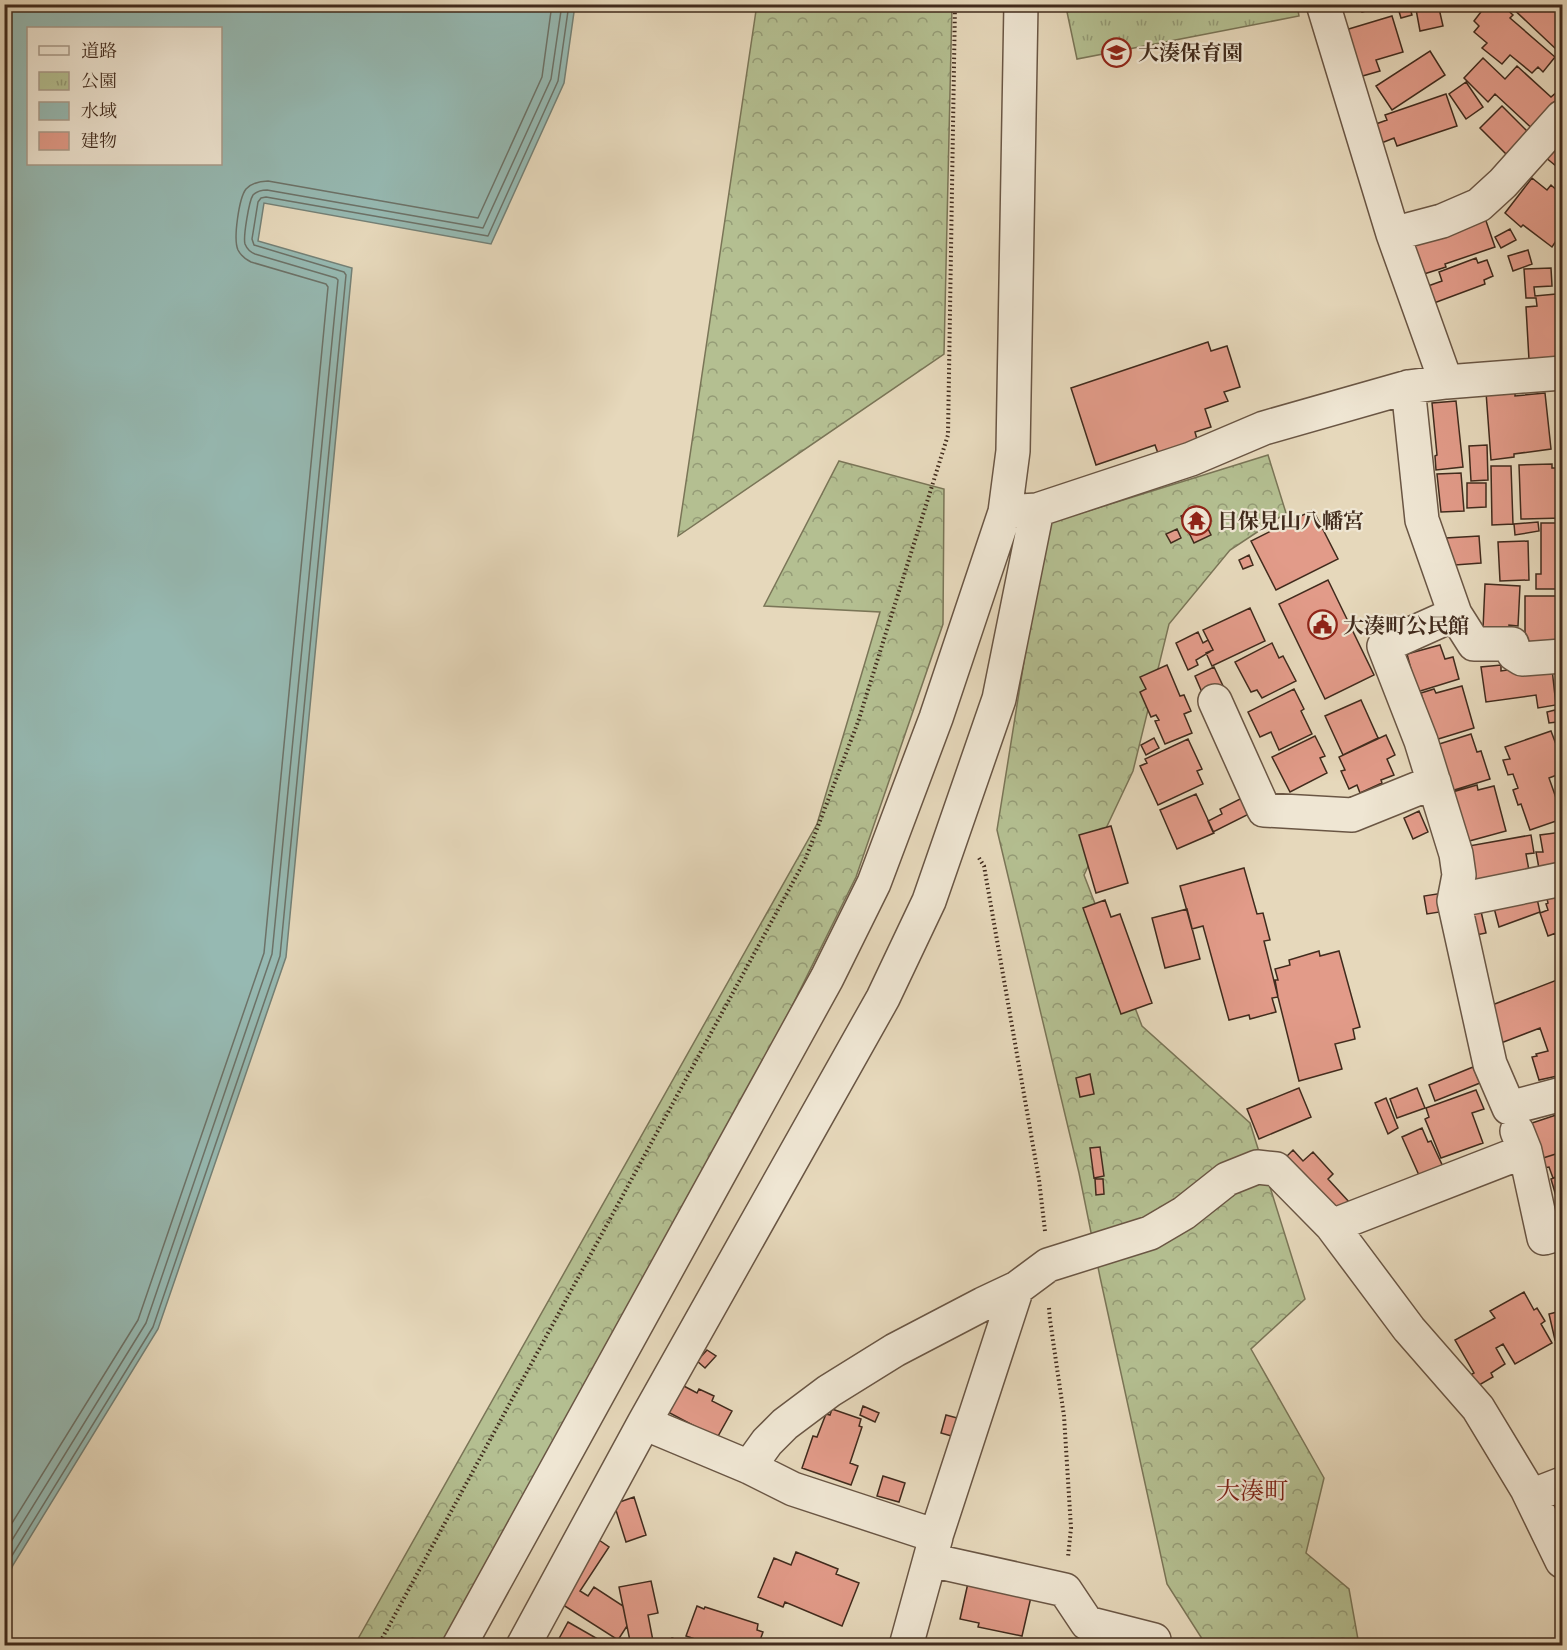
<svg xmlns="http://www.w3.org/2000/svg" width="1567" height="1650" font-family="'EB Garamond','Noto Serif JP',serif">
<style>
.forest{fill:url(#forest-crowns);stroke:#7a7557;stroke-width:1.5}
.park{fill:url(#park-tufts);stroke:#7a7557;stroke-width:1.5}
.water{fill:#96b9b2;stroke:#748076;stroke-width:1.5;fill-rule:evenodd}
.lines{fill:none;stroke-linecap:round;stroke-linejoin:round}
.shore{stroke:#6c7268;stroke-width:1.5}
.building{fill:#e29b89;stroke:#412b1d;stroke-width:1.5}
.minor-casing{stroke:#6a5644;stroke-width:36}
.path{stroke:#412b1d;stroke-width:4;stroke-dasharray:1.5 3;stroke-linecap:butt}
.minor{stroke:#efe6d3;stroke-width:33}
.labels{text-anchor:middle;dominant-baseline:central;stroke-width:4.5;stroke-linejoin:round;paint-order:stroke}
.poi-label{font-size:21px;font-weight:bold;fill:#412b1d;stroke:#efe6d3;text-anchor:start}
.quarter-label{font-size:24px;fill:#7a1f14;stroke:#efe6d3}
</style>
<defs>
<pattern id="forest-crowns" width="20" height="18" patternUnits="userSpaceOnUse" patternTransform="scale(1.5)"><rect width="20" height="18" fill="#b4bf91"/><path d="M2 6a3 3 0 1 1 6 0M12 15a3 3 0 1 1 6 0" fill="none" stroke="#949b76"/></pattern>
<pattern id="park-tufts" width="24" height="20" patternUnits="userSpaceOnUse" patternTransform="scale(1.5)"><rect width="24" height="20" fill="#b4bf91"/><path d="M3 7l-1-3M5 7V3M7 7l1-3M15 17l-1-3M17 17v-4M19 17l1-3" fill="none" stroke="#949b76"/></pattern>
</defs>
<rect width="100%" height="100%" fill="#e6d8bb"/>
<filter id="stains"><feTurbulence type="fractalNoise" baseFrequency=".00333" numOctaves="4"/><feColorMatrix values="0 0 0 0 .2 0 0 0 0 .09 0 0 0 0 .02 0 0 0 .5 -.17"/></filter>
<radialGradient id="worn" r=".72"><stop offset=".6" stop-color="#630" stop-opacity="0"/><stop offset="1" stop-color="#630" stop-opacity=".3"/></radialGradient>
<path class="forest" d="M 757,4 L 952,5 L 944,354 L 678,536 Z
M 1268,455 L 1286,513 L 1230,550 L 1169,624 L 1133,771 L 1084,875 L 1142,1026 L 1250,1123 L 1305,1299 L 1251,1349 L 1324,1478 L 1306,1553 L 1349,1589 L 1359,1645 L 1206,1645 L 1167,1584 L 1100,1277 L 1079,1173 L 997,830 L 1046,524 Z
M 839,461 L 944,489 L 943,624 L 856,877 L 748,1095 L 444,1645 L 354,1646 L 817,824 L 880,612 L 764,606 Z"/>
<path class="park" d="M 1093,5 L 1297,5 L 1299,16 L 1077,59 L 1067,12 Z"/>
<path class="water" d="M 5,4 L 575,5 L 564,83 L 491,244 L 264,203 L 258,241 L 352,268 L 286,957 L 158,1329 L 13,1565 L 5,1585 ZM 28,28 L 220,28 L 220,164 L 28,164 Z"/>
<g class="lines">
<path class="shore" d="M 4,1536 L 138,1320 L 264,953 L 328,287 L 326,284 L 251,262 C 245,259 241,256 238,250 C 233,239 239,198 246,189 C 252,183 260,181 268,181 L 478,218 L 542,77 L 552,4
M 4,1553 L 146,1323 L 272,954 L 338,280 L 336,278 L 255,254 C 250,252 247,249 245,244 C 243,237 249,201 253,195 C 257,191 261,190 267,190 L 483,228 L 551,79 L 562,4
M 4,1570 L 8,1562 L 153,1327 L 280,956 L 346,275 L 344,272 L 254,245 L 252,239 L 258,202 L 261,198 L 266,197 L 488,236 L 558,81 L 569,4"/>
</g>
<path class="building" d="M 1345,4 L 1391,4 L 1362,12 L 1360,5 L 1346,8 Z
M 1415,4 L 1438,4 L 1443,26 L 1420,31 Z
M 1487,4 L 1501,4 L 1513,15 L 1510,18 L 1555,57 L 1543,72 L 1538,67 L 1532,73 L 1510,55 L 1502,64 L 1482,48 L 1487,43 L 1474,32 L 1479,26 L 1474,21 Z
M 1508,4 L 1550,4 L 1560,14 L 1558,17 L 1562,22 L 1562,45 L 1557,50 Z
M 1553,4 L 1562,4 L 1562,13 Z
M 1409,5 L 1412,15 L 1401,18 L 1398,8 Z
M 1392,16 L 1403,52 L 1376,60 L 1380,71 L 1359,77 L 1342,31 Z
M 1430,51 L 1445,75 L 1392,110 L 1376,86 Z
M 1483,58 L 1505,79 L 1517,66 L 1551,97 L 1558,91 L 1562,95 L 1562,108 L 1538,134 L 1495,94 L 1488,102 L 1464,78 Z
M 1466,82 L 1483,107 L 1466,119 L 1449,94 Z
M 1446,94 L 1457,126 L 1397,146 L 1394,138 L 1379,144 L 1373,125 L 1387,120 L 1385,115 Z
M 1502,106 L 1535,139 L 1513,161 L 1480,128 Z
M 1554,146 L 1562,152 L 1562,171 L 1545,157 Z
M 1532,178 L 1547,190 L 1551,185 L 1562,195 L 1562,232 L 1552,247 L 1523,225 L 1521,227 L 1505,213 Z
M 1485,218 L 1495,247 L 1445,264 L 1446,267 L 1424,274 L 1413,241 Z
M 1510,229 L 1516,240 L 1501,248 L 1495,237 Z
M 1528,250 L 1532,264 L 1513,271 L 1508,256 Z
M 1476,258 L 1478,263 L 1487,260 L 1493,276 L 1484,280 L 1485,284 L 1434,303 L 1428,286 L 1442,281 L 1439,272 Z
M 1560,262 L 1562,262 L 1562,361 L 1529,360 L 1526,307 L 1537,306 L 1536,298 L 1526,298 L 1524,269 L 1551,268 L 1552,286 L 1534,287 L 1535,296 L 1556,294 Z
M 1208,342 L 1211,351 L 1227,346 L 1240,387 L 1224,392 L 1228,401 L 1205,409 L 1211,427 L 1195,432 L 1198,443 L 1159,456 L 1155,445 L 1096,465 L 1071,388 Z
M 1515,390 L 1515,396 L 1545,393 L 1551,449 L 1514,454 L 1514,457 L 1491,460 L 1486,392 Z
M 1456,401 L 1463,467 L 1436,470 L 1435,456 L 1437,455 L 1432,403 Z
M 1487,445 L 1488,480 L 1471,481 L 1469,446 Z
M 1552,464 L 1552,468 L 1562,468 L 1562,518 L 1521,519 L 1519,465 Z
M 1491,466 L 1511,466 L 1513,524 L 1492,525 Z
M 1461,473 L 1464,511 L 1441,512 L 1437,474 Z
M 1467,483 L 1486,483 L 1486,507 L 1467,508 Z
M 1198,508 L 1211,535 L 1194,543 L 1181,516 Z
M 1313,510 L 1338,559 L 1276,590 L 1251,541 Z
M 1538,522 L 1539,531 L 1515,535 L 1514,524 Z
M 1541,523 L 1562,523 L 1562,589 L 1536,589 L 1536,574 L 1541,574 Z
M 1177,529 L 1181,538 L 1171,543 L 1166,534 Z
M 1479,536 L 1481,563 L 1455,565 L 1446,538 Z
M 1528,541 L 1529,580 L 1500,581 L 1498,542 Z
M 1249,555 L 1253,565 L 1243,569 L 1239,560 Z
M 1328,580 L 1374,675 L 1325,699 L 1279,604 Z
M 1485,584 L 1520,586 L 1518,626 L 1509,625 L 1509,631 L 1483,629 Z
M 1525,596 L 1562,596 L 1562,644 L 1525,645 Z
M 1250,608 L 1265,641 L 1212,666 L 1206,653 L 1213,650 L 1203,630 Z
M 1198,632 L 1203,643 L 1208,640 L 1213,650 L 1196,660 L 1198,665 L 1188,670 L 1176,643 Z
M 1272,643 L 1279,658 L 1283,656 L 1296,681 L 1262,698 L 1257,690 L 1251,692 L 1235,662 Z
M 1440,645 L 1445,659 L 1453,657 L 1459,679 L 1417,692 L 1407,654 Z
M 1167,665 L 1180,696 L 1184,695 L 1191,711 L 1184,714 L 1192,733 L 1165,744 L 1155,721 L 1159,720 L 1156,715 L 1151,717 L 1140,692 L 1146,689 L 1140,677 Z
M 1501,665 L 1501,671 L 1543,665 L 1552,669 L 1556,705 L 1538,708 L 1536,695 L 1486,702 L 1481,667 Z
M 1214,667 L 1224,688 L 1204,697 L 1195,676 Z
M 1558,672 L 1562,672 L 1562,716 Z
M 1462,686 L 1474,728 L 1435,740 L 1421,693 L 1434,689 L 1436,693 Z
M 1294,689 L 1304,709 L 1301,711 L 1312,734 L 1279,750 L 1271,732 L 1260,737 L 1248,712 Z
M 1361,700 L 1378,738 L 1343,755 L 1325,716 Z
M 1555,710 L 1557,722 L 1549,723 L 1547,712 Z
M 1562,730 L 1562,758 L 1560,731 Z
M 1551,731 L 1560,755 L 1556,757 L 1562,773 L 1549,778 L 1562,815 L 1562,819 L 1530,830 L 1521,804 L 1518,805 L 1513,790 L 1518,788 L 1513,774 L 1508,775 L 1503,760 L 1510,759 L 1505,747 Z
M 1471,734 L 1477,752 L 1481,751 L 1490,779 L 1451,791 L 1436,745 Z
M 1386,735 L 1395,755 L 1387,759 L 1394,775 L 1381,780 L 1382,783 L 1360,793 L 1357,785 L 1349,789 L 1341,771 L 1345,770 L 1339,757 Z
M 1315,736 L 1325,756 L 1320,758 L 1327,773 L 1290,792 L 1272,757 Z
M 1154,738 L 1159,748 L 1146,755 L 1141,745 Z
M 1188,739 L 1202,769 L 1197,771 L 1203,784 L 1158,805 L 1140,766 L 1147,763 L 1145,759 Z
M 1477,785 L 1478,790 L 1494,786 L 1506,831 L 1462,843 L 1449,793 Z
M 1196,794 L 1214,833 L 1177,849 L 1160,810 Z
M 1244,797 L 1251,813 L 1213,832 L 1208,821 L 1222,814 L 1220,809 Z
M 1419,811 L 1428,832 L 1413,839 L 1404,818 Z
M 1111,826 L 1128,883 L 1096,893 L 1079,835 Z
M 1562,832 L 1562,867 L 1540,874 L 1536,852 L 1543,852 L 1540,835 Z
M 1531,835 L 1534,853 L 1526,854 L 1530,876 L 1470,887 L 1463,847 Z
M 1244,868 L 1257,914 L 1263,913 L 1270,940 L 1264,941 L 1278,997 L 1272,998 L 1276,1012 L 1250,1019 L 1249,1015 L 1229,1020 L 1203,926 L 1192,929 L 1180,886 Z
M 1562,887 L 1562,949 L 1556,933 L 1548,936 L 1540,913 L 1548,910 L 1546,904 L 1548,903 L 1545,890 Z
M 1443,893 L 1446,911 L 1427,914 L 1424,896 Z
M 1536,894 L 1540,912 L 1499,927 L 1493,904 Z
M 1105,900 L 1111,917 L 1120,914 L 1152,1003 L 1121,1014 L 1083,908 Z
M 1480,907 L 1486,933 L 1471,936 L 1465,911 Z
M 1187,909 L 1200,959 L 1165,968 L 1152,918 Z
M 1319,951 L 1320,956 L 1339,951 L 1360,1027 L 1353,1029 L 1355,1039 L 1335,1044 L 1342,1069 L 1299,1081 L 1278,997 L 1275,980 L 1278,980 L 1275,969 L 1290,965 L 1289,960 Z
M 1562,978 L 1562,1075 L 1539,1080 L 1532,1057 L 1537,1056 L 1536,1054 L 1548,1051 L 1540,1028 L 1501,1043 L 1487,1007 Z
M 1473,1067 L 1480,1083 L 1435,1101 L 1429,1085 Z
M 1090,1074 L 1094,1094 L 1080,1097 L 1076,1078 Z
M 1299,1088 L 1311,1117 L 1259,1139 L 1247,1109 Z
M 1417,1088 L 1425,1108 L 1397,1118 L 1390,1099 Z
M 1476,1090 L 1484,1109 L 1472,1113 L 1483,1143 L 1441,1158 L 1425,1119 L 1429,1117 L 1426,1108 Z
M 1386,1098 L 1398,1128 L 1388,1134 L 1375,1103 Z
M 1562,1113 L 1562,1152 L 1540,1159 L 1526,1125 Z
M 1422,1128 L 1428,1142 L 1431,1141 L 1445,1171 L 1422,1182 L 1402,1137 Z
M 1100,1147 L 1104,1176 L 1094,1178 L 1090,1148 Z
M 1293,1150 L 1303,1161 L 1313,1152 L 1333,1174 L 1328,1179 L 1350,1203 L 1333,1219 L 1285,1158 Z
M 1562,1152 L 1562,1175 L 1553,1178 L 1549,1167 L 1543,1168 L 1540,1159 Z
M 1562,1175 L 1562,1217 L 1551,1179 Z
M 1095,1179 L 1103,1179 L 1104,1194 L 1096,1195 Z
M 1524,1292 L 1534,1310 L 1537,1308 L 1545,1321 L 1541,1324 L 1552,1343 L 1515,1364 L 1503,1344 L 1496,1348 L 1505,1364 L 1491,1373 L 1493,1377 L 1474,1388 L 1467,1377 L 1474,1373 L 1455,1340 L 1495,1318 L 1490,1311 Z
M 1562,1308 L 1562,1337 L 1555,1340 L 1549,1314 L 1557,1312 L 1556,1310 Z
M 707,1350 L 716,1356 L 705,1368 L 697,1361 Z
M 680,1384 L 697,1393 L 699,1389 L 714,1396 L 712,1401 L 732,1411 L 717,1438 L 666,1411 Z
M 863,1406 L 879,1413 L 875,1422 L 860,1415 Z
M 832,1409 L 861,1419 L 859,1426 L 862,1427 L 850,1463 L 858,1466 L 851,1485 L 802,1468 L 813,1436 L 817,1437 L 826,1414 L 830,1415 Z
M 946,1415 L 961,1419 L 955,1437 L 941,1433 Z
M 883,1476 L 905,1483 L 899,1502 L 877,1496 Z
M 634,1497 L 646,1535 L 626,1542 L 614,1504 Z
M 596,1538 L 609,1547 L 580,1591 L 588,1596 L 594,1587 L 623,1606 L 627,1626 L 618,1640 L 560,1603 Z
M 796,1552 L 838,1569 L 836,1574 L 859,1583 L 842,1626 L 785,1602 L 783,1607 L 758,1597 L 774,1558 L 791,1565 Z
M 651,1581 L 658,1613 L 648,1615 L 654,1646 L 631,1646 L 619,1587 Z
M 968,1583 L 1031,1597 L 1022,1636 L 978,1627 L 979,1623 L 960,1619 Z
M 697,1606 L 704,1609 L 705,1607 L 758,1624 L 757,1630 L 763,1632 L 758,1646 L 693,1646 L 695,1639 L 686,1636 Z
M 568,1622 L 610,1646 L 555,1646 Z
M 672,1638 L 688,1644 L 688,1646 L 669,1646 Z"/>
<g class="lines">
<defs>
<path id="minor" d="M 1021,4 L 1013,451 L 1005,512 L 1037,510 L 1191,459 L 1264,428 L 1408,387 L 1446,382 L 1562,373
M 1323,4 L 1393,234 L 1446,382
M 1393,234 L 1442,221 L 1479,205 L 1503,183 L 1562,117
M 1408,387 L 1422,520 L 1455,614 L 1384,646 L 1421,741 L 1456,854 L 1459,875 L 1454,901 L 1490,1064 L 1509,1108 L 1562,1094
M 1455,614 L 1474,644 L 1512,644 L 1514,654 L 1522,659 L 1562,656
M 1215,701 L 1264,810 L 1352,815 L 1434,782
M 1454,901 L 1562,879
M 1517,1131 L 1525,1151 L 1544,1238 L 1562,1233
M 1332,1226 L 1525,1151
M 644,1423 L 883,998 L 929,901 L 999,699 L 1037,510
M 749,1467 L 767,1442 L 785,1424 L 829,1391 L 895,1350 L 983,1304 L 1017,1288 L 1048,1265 L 1150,1233 L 1184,1213 L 1227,1179 L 1257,1167 L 1276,1169 L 1332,1226 L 1409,1329 L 1478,1408 L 1527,1489 L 1562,1561
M 1531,1496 L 1562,1484
M 930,1560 L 1065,1590 L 1087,1623 L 1154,1640 L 1154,1646
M 459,1646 L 827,978 L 874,883 L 936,718 L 1005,512
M 523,1646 L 644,1423 L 749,1467 L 793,1489 L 936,1536 L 1017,1288
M 906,1646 L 936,1537"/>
</defs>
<use href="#minor" class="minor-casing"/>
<path class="path" d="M 979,858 L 984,866 L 1039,1180 L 1045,1231
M 1049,1308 L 1050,1320 L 1064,1416 L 1071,1528 L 1068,1557
M 378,1646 L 805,860 L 858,722 L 948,435 L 955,4"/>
<use href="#minor" class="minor"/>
</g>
<defs>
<symbol id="school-ring" viewBox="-11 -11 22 22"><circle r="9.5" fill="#efe6d3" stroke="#8f2418" stroke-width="1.5"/><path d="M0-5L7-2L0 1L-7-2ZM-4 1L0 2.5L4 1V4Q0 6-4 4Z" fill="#8f2418"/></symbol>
<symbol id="temple-ring" viewBox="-11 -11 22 22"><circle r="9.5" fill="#efe6d3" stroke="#8f2418" stroke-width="1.5"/><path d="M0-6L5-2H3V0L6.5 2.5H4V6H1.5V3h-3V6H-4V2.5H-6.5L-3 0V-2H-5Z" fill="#8f2418"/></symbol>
<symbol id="civic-ring" viewBox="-11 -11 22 22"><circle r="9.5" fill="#efe6d3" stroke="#8f2418" stroke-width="1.5"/><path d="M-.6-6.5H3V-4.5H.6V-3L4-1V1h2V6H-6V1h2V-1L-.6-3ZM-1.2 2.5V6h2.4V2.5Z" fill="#8f2418"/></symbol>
</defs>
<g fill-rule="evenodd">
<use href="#school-ring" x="1100" y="36" width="33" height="33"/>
<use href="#temple-ring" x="1180" y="504" width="33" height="33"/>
<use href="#civic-ring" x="1306" y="608" width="33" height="33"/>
</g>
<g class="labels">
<g class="poi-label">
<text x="1138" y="52">大湊保育園</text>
<text x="1217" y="520">日保見山八幡宮</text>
<text x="1343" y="625">大湊町公民館</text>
</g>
<g class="quarter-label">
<text x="1252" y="1490">大湊町</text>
</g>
</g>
<rect width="1567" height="1650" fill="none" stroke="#e6d8bb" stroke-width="24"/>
<rect x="6" y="6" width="1555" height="1638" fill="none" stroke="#412b1d" stroke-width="3"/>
<rect x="12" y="12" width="1543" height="1626" fill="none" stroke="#412b1d" stroke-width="1.5"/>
<rect x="27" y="27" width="195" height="138" fill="#efe6d3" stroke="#a99b8a" stroke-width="1.5"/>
<rect x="39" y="46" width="30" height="9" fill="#efe6d3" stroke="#a99b8a" stroke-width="1.5"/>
<text x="81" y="57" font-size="18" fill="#412b1d">道路</text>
<rect x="39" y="72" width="30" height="18" fill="url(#park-tufts)" stroke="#a99b8a" stroke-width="1.5"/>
<text x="81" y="87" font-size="18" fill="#412b1d">公園</text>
<rect x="39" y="102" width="30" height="18" fill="#96b9b2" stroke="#a99b8a" stroke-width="1.5"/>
<text x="81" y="117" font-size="18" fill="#412b1d">水域</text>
<rect x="39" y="132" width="30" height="18" fill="#e29b89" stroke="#a99b8a" stroke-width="1.5"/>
<text x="81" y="147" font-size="18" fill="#412b1d">建物</text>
<rect width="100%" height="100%" filter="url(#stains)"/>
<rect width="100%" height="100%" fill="url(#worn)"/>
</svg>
